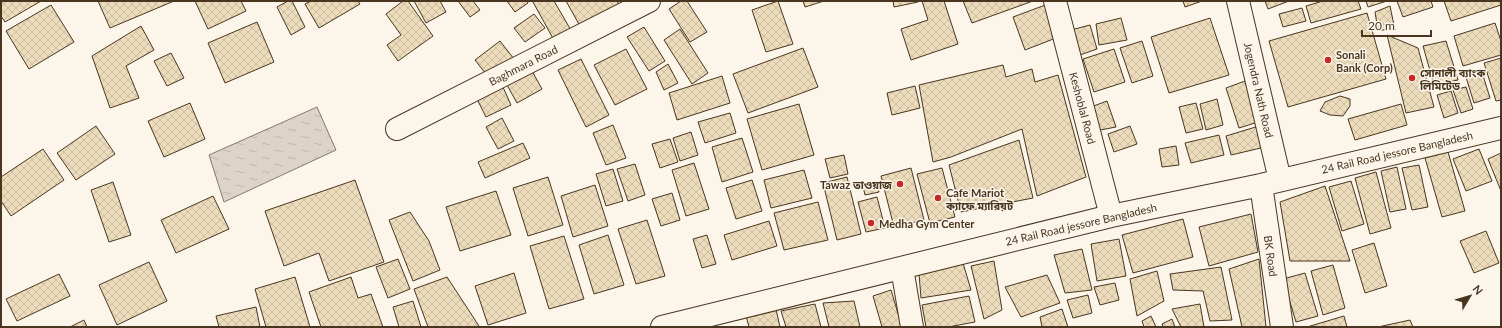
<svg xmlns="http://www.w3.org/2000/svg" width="1502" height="328" font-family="Lato,'Noto Sans Bengali',sans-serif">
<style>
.water{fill:url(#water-ripples);stroke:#887966}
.building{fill:url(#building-cross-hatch);stroke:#4a3520}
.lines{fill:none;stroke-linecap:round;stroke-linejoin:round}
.minor-casing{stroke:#4a3520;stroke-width:24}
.minor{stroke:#fbf6e9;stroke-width:22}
.poi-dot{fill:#c62828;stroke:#fbf6e9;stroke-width:1.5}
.labels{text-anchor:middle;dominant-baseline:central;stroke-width:3;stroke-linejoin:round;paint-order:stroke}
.poi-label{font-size:11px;font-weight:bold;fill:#4a3520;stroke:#fbf6e9;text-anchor:start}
.street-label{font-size:11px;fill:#4a3520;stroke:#fbf6e9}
</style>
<defs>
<pattern id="water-ripples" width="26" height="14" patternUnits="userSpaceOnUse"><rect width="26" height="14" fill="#dcd4c6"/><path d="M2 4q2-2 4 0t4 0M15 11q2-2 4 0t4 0" fill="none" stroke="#beb7aa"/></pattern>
<pattern id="building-cross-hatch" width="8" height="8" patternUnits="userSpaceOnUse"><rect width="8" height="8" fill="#ecdcbc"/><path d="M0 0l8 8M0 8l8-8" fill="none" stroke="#ccbda1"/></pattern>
</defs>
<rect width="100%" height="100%" fill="#fbf6e9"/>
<path class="water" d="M 317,107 L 336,150 L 224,202 L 209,155 Z"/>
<path class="building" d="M 1,1 L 41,1 L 5,22 L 1,16 Z
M 98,1 L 174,1 L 110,28 Z
M 195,1 L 241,1 L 246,11 L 208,29 Z
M 288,1 L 292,1 L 305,27 L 291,35 L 277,7 Z
M 311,1 L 358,1 L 360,4 L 319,28 L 305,4 Z
M 403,1 L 408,1 L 433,36 L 398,61 L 387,45 L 401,35 L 386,14 Z
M 414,1 L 440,1 L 446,12 L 426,23 Z
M 458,1 L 473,1 L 480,10 L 470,17 Z
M 507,1 L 527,1 L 528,3 L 515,12 Z
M 534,1 L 554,1 L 572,32 L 555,42 L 533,2 Z
M 566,1 L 617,1 L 619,5 L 580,26 Z
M 681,1 L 687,1 L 707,32 L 690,42 L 669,9 Z
M 778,1 L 793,44 L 766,52 L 752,10 Z
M 803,1 L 824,1 L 805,7 Z
M 893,1 L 918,1 L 918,2 L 894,7 Z
M 922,1 L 944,1 L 958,44 L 911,60 L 901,29 L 928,20 Z
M 963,1 L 1033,1 L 972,23 Z
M 1183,1 L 1202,1 L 1185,7 Z
M 1265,1 L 1289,1 L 1268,9 Z
M 1323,1 L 1358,1 L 1361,9 L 1311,23 L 1306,6 Z
M 1366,1 L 1387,1 L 1368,7 Z
M 1397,1 L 1431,1 L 1433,7 L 1403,17 Z
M 1444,1 L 1500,1 L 1501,5 L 1451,21 Z
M 1048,4 L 1061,36 L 1025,50 L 1013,17 Z
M 51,5 L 74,42 L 29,69 L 6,31 Z
M 1390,6 L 1395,30 L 1378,30 L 1375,12 Z
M 1302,8 L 1306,21 L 1283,27 L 1279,14 Z
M 1367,13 L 1386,79 L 1288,107 L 1269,41 Z
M 534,14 L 545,28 L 525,42 L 514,28 Z
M 1121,18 L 1127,40 L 1099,45 L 1096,24 Z
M 1210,18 L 1229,75 L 1169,93 L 1151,37 Z
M 257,22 L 274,62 L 225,83 L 208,43 Z
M 1495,23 L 1501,41 L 1501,55 L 1463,66 L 1454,36 Z
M 1090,25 L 1097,49 L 1077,56 L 1071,30 Z
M 141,26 L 154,50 L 126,66 L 139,98 L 110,108 L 92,56 Z
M 644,27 L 665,61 L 649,71 L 627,37 Z
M 680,29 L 708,73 L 692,84 L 664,40 Z
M 1387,35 L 1418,48 L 1434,107 L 1406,113 Z
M 500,41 L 514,59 L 489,78 L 475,60 Z
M 1142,41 L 1153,76 L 1132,83 L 1120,48 Z
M 1446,41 L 1458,80 L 1434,85 L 1423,46 Z
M 803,48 L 818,87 L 748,113 L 733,74 Z
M 626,49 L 647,89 L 615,105 L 594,65 Z
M 1114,49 L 1125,82 L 1094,92 L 1083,59 Z
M 171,53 L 184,78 L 167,86 L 154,61 Z
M 1501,58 L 1501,100 L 1496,101 L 1484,63 Z
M 581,59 L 609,115 L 586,127 L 558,70 Z
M 668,64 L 678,83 L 664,90 L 656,72 Z
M 1003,65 L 1006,77 L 1032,69 L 1035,82 L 1058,75 L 1086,177 L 1037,196 L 1022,129 L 951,157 L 933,162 L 919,85 Z
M 1481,69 L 1490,98 L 1474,103 L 1465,74 Z
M 532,71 L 542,89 L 517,103 L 507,85 Z
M 722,76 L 730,103 L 677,120 L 669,93 Z
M 1245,81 L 1258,122 L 1239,128 L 1226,88 Z
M 502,85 L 511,105 L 486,117 L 476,97 Z
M 915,86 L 920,108 L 892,115 L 887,93 Z
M 1466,87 L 1473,109 L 1461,113 L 1453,90 Z
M 1451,91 L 1458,113 L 1444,118 L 1437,95 Z
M 1340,96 L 1350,99 L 1350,106 L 1343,116 L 1330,115 L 1320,111 L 1325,102 Z
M 1217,99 L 1223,125 L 1206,130 L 1200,104 Z
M 1107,101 L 1116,127 L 1095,131 L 1091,107 Z
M 190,103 L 205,139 L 164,157 L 148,121 Z
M 1196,103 L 1203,129 L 1186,133 L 1179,107 Z
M 799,104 L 814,155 L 762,170 L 747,119 Z
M 1401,104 L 1407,125 L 1355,140 L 1348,119 Z
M 730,113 L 736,133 L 705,143 L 698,122 Z
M 502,118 L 514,141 L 498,149 L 486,127 Z
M 613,125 L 626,158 L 606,165 L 593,133 Z
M 96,126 L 115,154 L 76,180 L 57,153 Z
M 1130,126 L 1137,144 L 1114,152 L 1108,134 Z
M 1259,126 L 1265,147 L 1231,155 L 1226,136 Z
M 691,132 L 698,155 L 680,161 L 673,138 Z
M 1219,135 L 1224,155 L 1191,163 L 1185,143 Z
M 742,138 L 753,172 L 722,182 L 712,147 Z
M 670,139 L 678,162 L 660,168 L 652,144 Z
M 1019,140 L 1033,198 L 961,212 L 949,165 Z
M 523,143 L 530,158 L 485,178 L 478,162 Z
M 1176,146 L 1179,165 L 1162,167 L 1159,149 Z
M 43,149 L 64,180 L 11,216 L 1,201 L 1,177 Z
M 1479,149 L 1492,181 L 1466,191 L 1453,159 Z
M 1448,152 L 1465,211 L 1442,217 L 1425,158 Z
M 1501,153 L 1501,191 L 1488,159 Z
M 844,155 L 848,174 L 830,178 L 825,159 Z
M 694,163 L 709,209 L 686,216 L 672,170 Z
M 635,164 L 645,195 L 628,201 L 617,169 Z
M 1419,165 L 1428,207 L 1412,210 L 1402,168 Z
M 1397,167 L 1406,209 L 1390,212 L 1381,171 Z
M 911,168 L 924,220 L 894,227 L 881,176 Z
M 942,168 L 955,217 L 930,223 L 917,174 Z
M 613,169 L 623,201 L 606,206 L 596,174 Z
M 804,170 L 812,198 L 771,208 L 764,180 Z
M 1376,172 L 1391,228 L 1370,234 L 1355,178 Z
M 548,177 L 563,225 L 528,236 L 513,188 Z
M 847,177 L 861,234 L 837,240 L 823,183 Z
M 355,180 L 384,262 L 329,281 L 319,253 L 284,266 L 265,211 Z
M 752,180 L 762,211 L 736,219 L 726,188 Z
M 1351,181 L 1364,224 L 1342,231 L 1329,187 Z
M 113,182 L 131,235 L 109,242 L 91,190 Z
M 877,184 L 879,192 L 865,195 L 863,187 Z
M 595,185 L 608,226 L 573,237 L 561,196 Z
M 1325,186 L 1350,261 L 1290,261 L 1280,202 Z
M 496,191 L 511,235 L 460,251 L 446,207 Z
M 672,193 L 680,220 L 661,226 L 652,199 Z
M 213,196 L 229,229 L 176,253 L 161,220 Z
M 877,197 L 885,228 L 866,232 L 858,202 Z
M 818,202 L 828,240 L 784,250 L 774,213 Z
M 410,212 L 429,241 L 440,270 L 413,281 L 389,220 Z
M 1251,214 L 1258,252 L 1209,266 L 1199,227 Z
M 1183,219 L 1193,257 L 1133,273 L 1122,235 Z
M 647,220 L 665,276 L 636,284 L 618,229 Z
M 769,221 L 777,246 L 732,260 L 724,235 Z
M 1486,231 L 1499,263 L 1474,273 L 1460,241 Z
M 608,235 L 624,285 L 594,294 L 579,245 Z
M 707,235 L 716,264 L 702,268 L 693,239 Z
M 564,236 L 584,299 L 549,309 L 530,246 Z
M 1119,239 L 1126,276 L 1097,281 L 1091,244 Z
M 1374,243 L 1387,286 L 1365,293 L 1352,250 Z
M 1082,249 L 1092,290 L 1065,293 L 1054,255 Z
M 398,259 L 410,289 L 388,298 L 376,267 Z
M 1259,259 L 1266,327 L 1242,327 L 1229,269 Z
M 994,261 L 1002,310 L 984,319 L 971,266 Z
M 149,262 L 167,301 L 117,325 L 99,285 Z
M 963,263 L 971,290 L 921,298 L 919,274 Z
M 1333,265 L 1345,308 L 1323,315 L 1311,271 Z
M 1221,267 L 1232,320 L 1210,321 L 1203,291 L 1173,290 L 1170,274 Z
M 1157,271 L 1164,301 L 1137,316 L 1130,279 Z
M 514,273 L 526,313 L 488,325 L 475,286 Z
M 1305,273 L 1318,316 L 1296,322 L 1283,279 Z
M 59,274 L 70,296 L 17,321 L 6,299 Z
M 1047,275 L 1060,303 L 1021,317 L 1005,287 Z
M 295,277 L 310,327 L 266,327 L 255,289 Z
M 351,277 L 358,298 L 371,294 L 383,327 L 321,327 L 309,292 Z
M 447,277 L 479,326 L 476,327 L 428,327 L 414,289 Z
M 1115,283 L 1119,300 L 1100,305 L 1094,287 Z
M 891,290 L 902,327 L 882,327 L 873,296 Z
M 1088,295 L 1092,313 L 1073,318 L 1067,300 Z
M 969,296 L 975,322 L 948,327 L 926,327 L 922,305 Z
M 413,301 L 421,327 L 399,327 L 393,307 Z
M 854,301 L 860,327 L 829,327 L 823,303 Z
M 815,304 L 821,327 L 786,327 L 781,311 Z
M 1200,304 L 1204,327 L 1181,327 L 1172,309 Z
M 775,305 L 780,327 L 749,327 L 745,312 Z
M 256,307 L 260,327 L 219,327 L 216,316 Z
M 1062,309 L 1068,327 L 1042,327 L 1040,317 Z
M 1151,316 L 1156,327 L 1144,327 L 1142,321 Z
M 1344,316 L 1347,327 L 1307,327 Z
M 1172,319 L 1175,327 L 1163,327 L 1162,324 Z
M 84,320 L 87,327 L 70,327 Z
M 1410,320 L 1413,327 L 1378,327 Z"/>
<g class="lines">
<defs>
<path id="minor" d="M 1055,1 L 1111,216
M 1238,1 L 1280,180
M 397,129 L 649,1
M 1261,185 L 1282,327
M 902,268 L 912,327
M 662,327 L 1111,216 L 1261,185 L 1501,128"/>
</defs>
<use href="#minor" class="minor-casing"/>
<use href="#minor" class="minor"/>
</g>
<g class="poi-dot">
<circle cx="1328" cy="60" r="4"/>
<circle cx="1412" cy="78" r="4"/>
<circle cx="900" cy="184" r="4"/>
<circle cx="938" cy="198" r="4"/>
<circle cx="871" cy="223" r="4"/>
</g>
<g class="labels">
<g class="poi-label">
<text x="1336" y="54">Sonali<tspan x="1336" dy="13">Bank (Corp)</tspan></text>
<text x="1420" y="72">সোনালী ব্যাংক<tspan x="1420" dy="13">লিমিটেড</tspan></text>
<text x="892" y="184" text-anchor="end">Tawaz তাওয়াজ</text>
<text x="946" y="192">Cafe Mariot<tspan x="946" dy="13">ক্যাফে ম্যারিয়ট</tspan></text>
<text x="879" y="223">Medha Gym Center</text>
</g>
<g class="street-label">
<text transform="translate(523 65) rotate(-27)">Baghmara Road</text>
<text transform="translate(1259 90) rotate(77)">Jogendra Nath Road</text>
<text transform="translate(1083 108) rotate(75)">Keshoblal Road</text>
<text transform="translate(1397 152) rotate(-13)">24 Rail Road jessore Bangladesh</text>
<text transform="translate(1081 224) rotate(-13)">24 Rail Road jessore Bangladesh</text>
<text transform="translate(1271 256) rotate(82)">BK Road</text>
</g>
</g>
<rect width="1502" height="328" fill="none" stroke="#4a3520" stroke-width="4"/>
<g transform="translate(1470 296) rotate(52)" stroke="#fbf6e9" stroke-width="3" paint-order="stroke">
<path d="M0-3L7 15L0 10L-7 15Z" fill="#4a3520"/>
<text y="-6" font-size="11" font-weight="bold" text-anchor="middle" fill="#4a3520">N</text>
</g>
<path d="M1362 30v6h69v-6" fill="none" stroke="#4a3520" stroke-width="2"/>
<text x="1368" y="30" font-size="12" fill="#4a3520" stroke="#fbf6e9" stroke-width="3" paint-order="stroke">20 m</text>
</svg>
